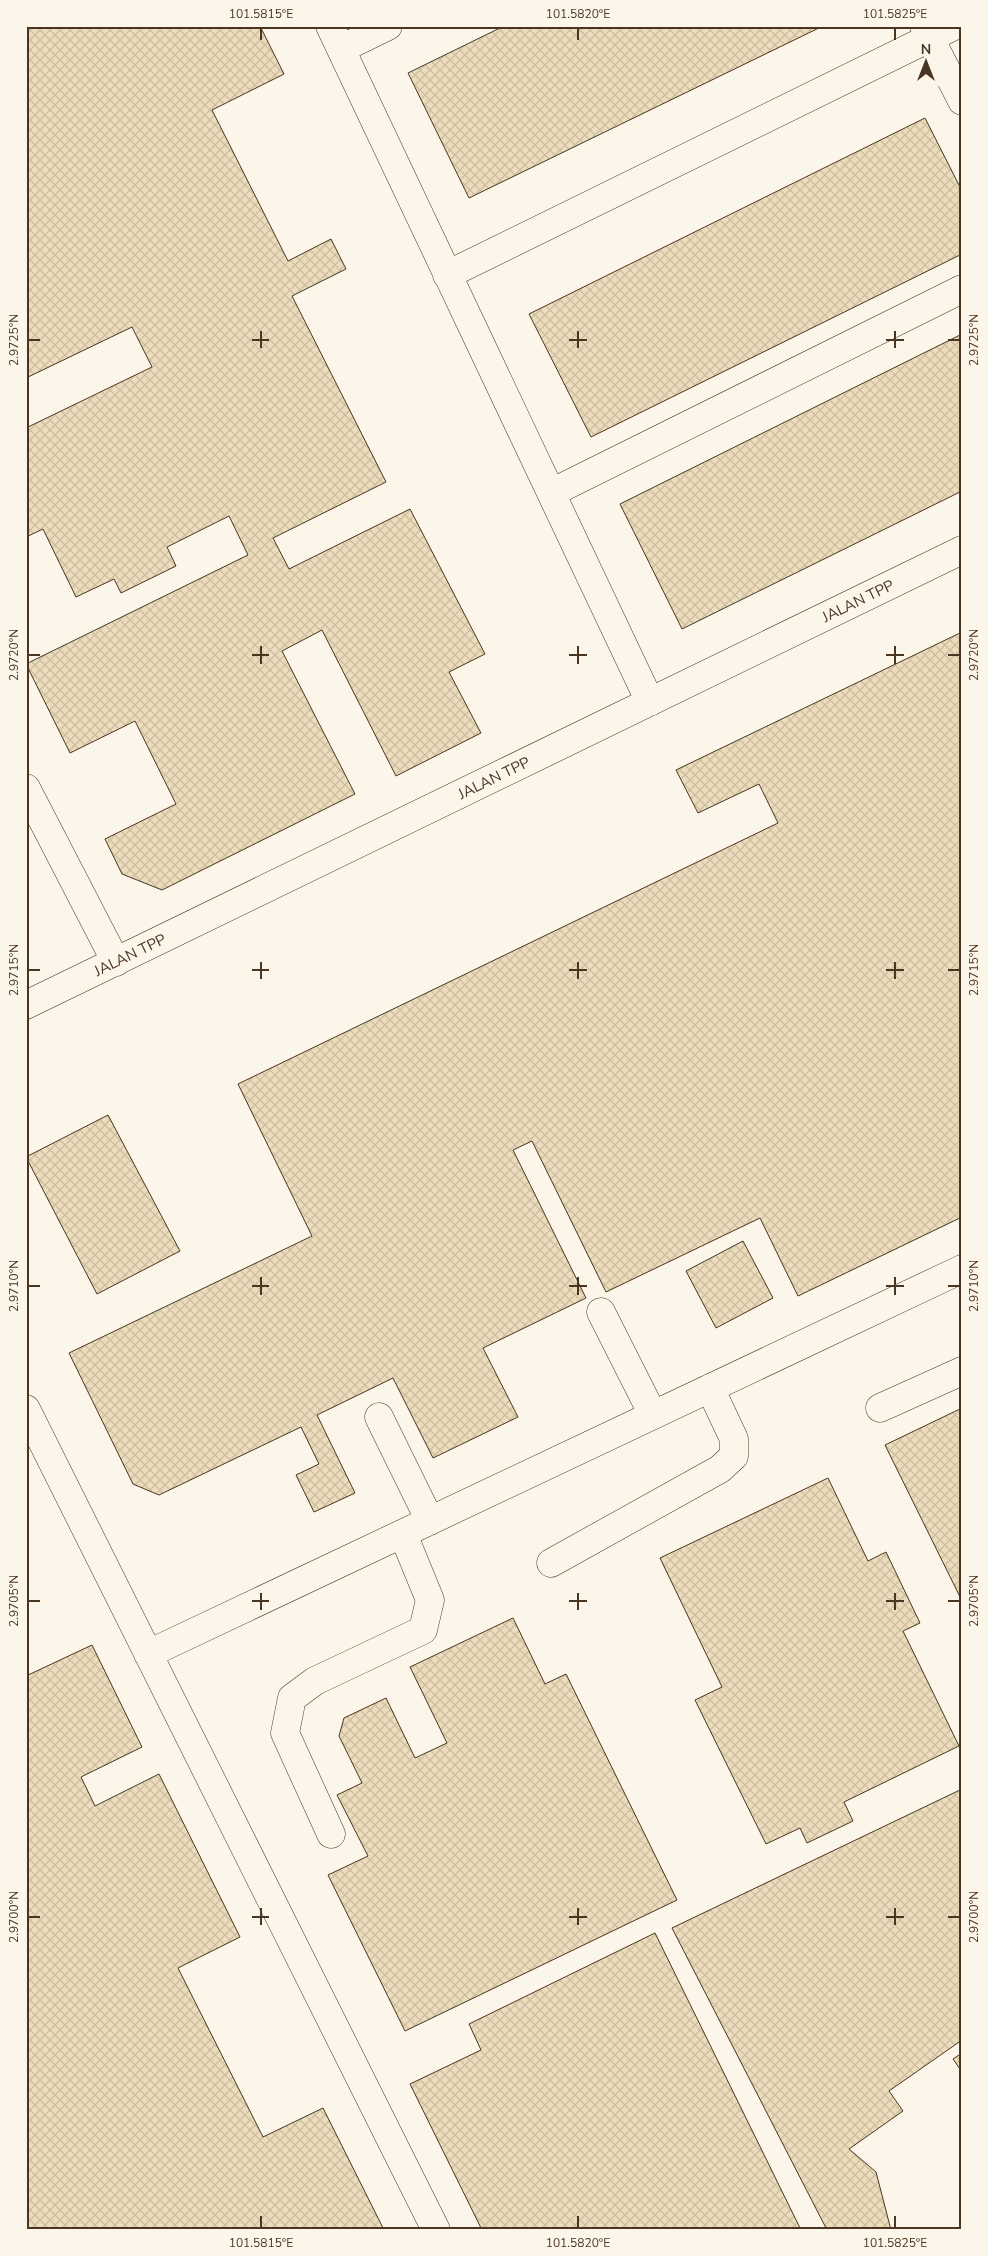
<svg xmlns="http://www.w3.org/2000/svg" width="988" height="2256" font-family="'Nunito Sans',sans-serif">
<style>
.building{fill:url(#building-cross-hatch);stroke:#4a3520}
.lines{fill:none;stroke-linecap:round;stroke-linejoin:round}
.minor-casing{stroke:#4a3520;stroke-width:29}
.minor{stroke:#fbf6e9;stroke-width:28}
.ticks{fill:none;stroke:#4a3520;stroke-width:2}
.labels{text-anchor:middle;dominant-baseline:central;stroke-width:4;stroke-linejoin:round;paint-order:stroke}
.street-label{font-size:15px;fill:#4a3520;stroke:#fbf6e9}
.neatline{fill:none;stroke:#4a3520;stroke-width:2}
.ticks-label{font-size:12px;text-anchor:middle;fill:#4a3520}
</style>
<defs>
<pattern id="building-cross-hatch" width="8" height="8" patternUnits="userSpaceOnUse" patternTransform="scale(1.25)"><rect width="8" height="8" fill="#ecdcbc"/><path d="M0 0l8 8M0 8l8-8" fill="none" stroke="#ccbda1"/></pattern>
</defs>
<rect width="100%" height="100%" fill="#fbf6e9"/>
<path class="building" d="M 26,26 L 260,26 L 284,74 L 212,110 L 288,261 L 331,239 L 346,269 L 292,296 L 386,482 L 273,538 L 289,569 L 410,509 L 485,654 L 449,672 L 481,733 L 396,776 L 322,630 L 282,651 L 355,794 L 162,890 L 122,874 L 105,839 L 176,804 L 135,721 L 70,753 L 26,664 L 248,555 L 229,516 L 167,547 L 176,566 L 121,593 L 114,579 L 76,597 L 43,529 L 26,537 L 26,428 L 152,367 L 132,327 L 26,378 Z
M 504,26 L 823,26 L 469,198 L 408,73 Z
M 925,118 L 962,191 L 962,254 L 591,437 L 529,314 Z
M 962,334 L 962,491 L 682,629 L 620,504 Z
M 962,632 L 962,1217 L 798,1296 L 760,1218 L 606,1292 L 532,1141 L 513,1150 L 586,1298 L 483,1348 L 518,1417 L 433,1458 L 393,1378 L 317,1415 L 355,1493 L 314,1512 L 296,1475 L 319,1464 L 301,1427 L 159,1495 L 133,1484 L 69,1353 L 312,1236 L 238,1084 L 778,823 L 759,784 L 698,813 L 676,770 Z
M 108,1115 L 180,1251 L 97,1294 L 26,1157 Z
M 743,1241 L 773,1298 L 716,1328 L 686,1271 Z
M 962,1408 L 962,1601 L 885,1445 Z
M 828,1478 L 868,1561 L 886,1552 L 920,1623 L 903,1631 L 959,1746 L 844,1802 L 853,1821 L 807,1843 L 800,1828 L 766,1844 L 695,1700 L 722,1687 L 660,1558 Z
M 513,1618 L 545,1684 L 566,1674 L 677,1900 L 405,2031 L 328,1875 L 368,1856 L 337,1795 L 362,1783 L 339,1736 L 344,1718 L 386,1698 L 415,1758 L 447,1743 L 410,1667 Z
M 92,1645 L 142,1747 L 81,1777 L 95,1806 L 159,1774 L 240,1937 L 178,1968 L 263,2137 L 323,2108 L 384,2230 L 26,2230 L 26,1676 Z
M 962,1789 L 962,2040 L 889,2091 L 903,2111 L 849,2149 L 876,2172 L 891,2230 L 827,2230 L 672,1928 Z
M 655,1933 L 801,2230 L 482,2230 L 410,2084 L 481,2050 L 469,2024 Z
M 962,2053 L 962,2072 L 953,2059 Z"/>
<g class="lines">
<defs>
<path id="minor" d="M 330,26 L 650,702
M 924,26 L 962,101
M 341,49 L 388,26
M 447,275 L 954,26
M 551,493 L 962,289
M 26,788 L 116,962
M 26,1005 L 962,550
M 601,1312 L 653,1415
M 880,1408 L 962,1371
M 26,1409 L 436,2230
M 379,1417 L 430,1521
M 551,1563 L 720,1469 L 734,1456 L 734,1439 L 710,1388
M 148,1654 L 962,1269
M 331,1834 L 285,1733 L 292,1698 L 315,1681 L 423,1630 L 430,1600 L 403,1534"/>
</defs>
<use href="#minor" class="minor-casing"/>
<use href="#minor" class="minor"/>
</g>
<path class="ticks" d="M 261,28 L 261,40M 578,28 L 578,40M 895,28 L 895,40M 261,331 L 261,348M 578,331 L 578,348M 895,331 L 895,348M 28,340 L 40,340M 252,340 L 269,340M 569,340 L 587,340M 886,340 L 904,340M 948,340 L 960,340M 261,646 L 261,664M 578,646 L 578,664M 895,646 L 895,664M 28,655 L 40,655M 252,655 L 269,655M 569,655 L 587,655M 886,655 L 904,655M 948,655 L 960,655M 261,962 L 261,979M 578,962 L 578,979M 895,962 L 895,979M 28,970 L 40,970M 252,970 L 269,970M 569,970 L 587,970M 886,970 L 904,970M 948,970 L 960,970M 261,1277 L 261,1295M 578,1277 L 578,1295M 895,1277 L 895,1295M 28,1286 L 40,1286M 252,1286 L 269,1286M 569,1286 L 587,1286M 886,1286 L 904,1286M 948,1286 L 960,1286M 261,1593 L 261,1610M 578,1593 L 578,1610M 895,1593 L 895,1610M 28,1601 L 40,1601M 252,1601 L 269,1601M 569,1601 L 587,1601M 886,1601 L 904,1601M 948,1601 L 960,1601M 261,1908 L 261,1925M 578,1908 L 578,1925M 895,1908 L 895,1925M 28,1917 L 40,1917M 252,1917 L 269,1917M 569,1917 L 587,1917M 886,1917 L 904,1917M 948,1917 L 960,1917M 261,2216 L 261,2228M 578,2216 L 578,2228M 895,2216 L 895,2228"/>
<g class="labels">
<g class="street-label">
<text transform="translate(858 601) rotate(-26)">JALAN TPP</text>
<text transform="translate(494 778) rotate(-26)">JALAN TPP</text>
<text transform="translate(130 955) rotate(-26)">JALAN TPP</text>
</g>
</g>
<rect width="988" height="2256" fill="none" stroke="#fbf6e9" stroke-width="55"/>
<g transform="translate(926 62)" stroke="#fbf6e9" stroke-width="4" paint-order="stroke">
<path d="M0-4L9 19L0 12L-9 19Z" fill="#4a3520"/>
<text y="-8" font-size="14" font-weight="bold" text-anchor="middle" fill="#4a3520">N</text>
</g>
<rect x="28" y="28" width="932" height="2200" class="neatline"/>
<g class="ticks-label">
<text x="261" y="18">101.5815°E</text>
<text x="578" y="18">101.5820°E</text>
<text x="895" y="18">101.5825°E</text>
<text transform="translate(14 340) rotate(-90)" y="4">2.9725°N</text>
<text transform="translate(974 340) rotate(-90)" y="4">2.9725°N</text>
<text transform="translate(14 655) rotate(-90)" y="4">2.9720°N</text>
<text transform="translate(974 655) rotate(-90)" y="4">2.9720°N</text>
<text transform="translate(14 970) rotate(-90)" y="4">2.9715°N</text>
<text transform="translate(974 970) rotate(-90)" y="4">2.9715°N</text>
<text transform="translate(14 1286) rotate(-90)" y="4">2.9710°N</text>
<text transform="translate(974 1286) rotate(-90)" y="4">2.9710°N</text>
<text transform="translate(14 1601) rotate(-90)" y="4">2.9705°N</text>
<text transform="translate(974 1601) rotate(-90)" y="4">2.9705°N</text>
<text transform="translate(14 1917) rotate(-90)" y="4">2.9700°N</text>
<text transform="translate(974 1917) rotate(-90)" y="4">2.9700°N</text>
<text x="261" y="2247">101.5815°E</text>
<text x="578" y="2247">101.5820°E</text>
<text x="895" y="2247">101.5825°E</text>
</g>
</svg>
